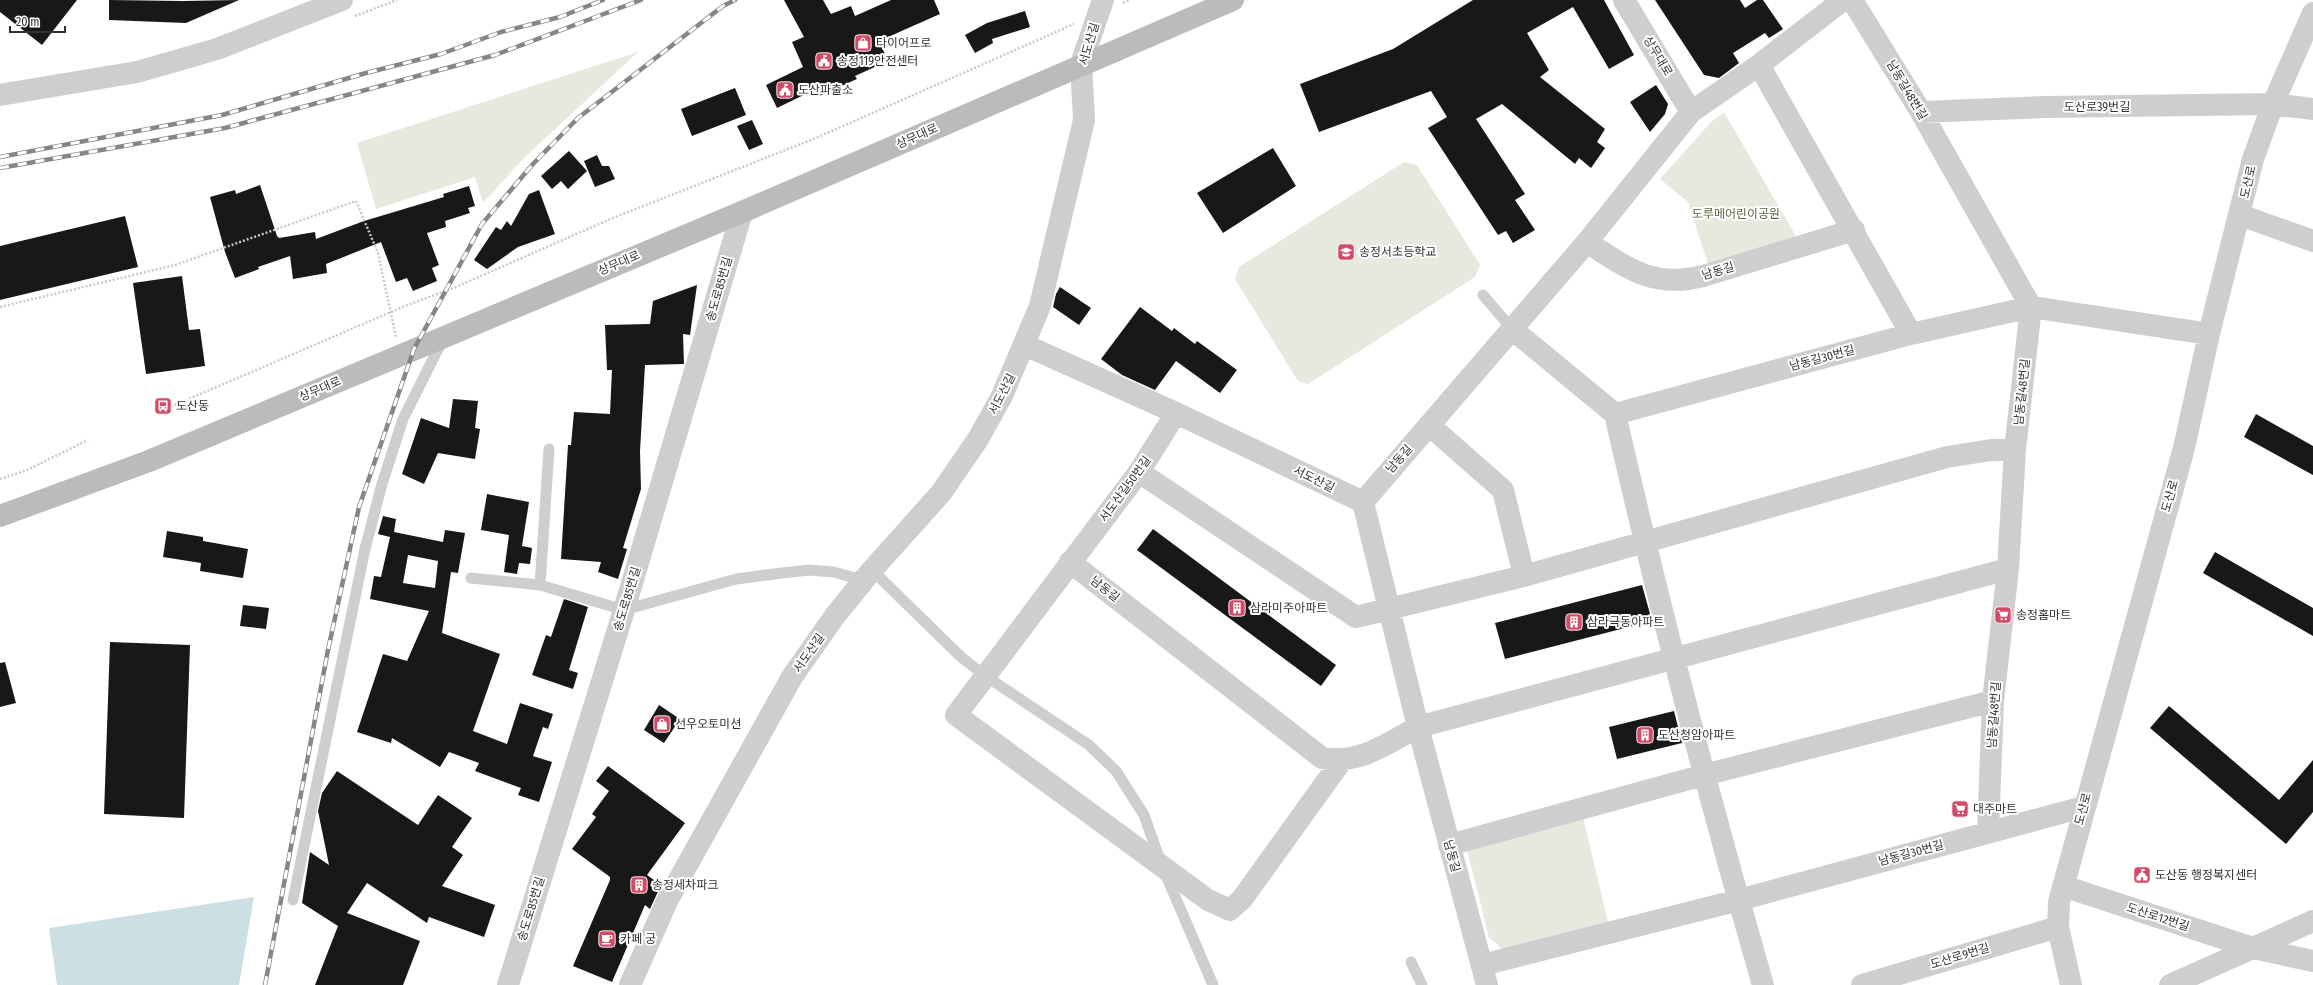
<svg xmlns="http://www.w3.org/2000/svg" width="2313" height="985" font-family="'Fira Sans Condensed','Noto Sans KR',sans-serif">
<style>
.green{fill:#e5e9de}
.water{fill:#cbdfe5}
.building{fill:#181818;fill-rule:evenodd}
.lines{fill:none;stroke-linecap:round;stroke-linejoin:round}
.path{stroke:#c8c8c8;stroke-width:2.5;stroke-dasharray:2 2;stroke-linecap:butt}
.service{stroke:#cecece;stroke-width:11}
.minor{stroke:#cecece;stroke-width:22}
.secondary{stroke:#bbb;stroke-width:22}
.rail-casing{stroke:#868686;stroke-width:4.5}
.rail{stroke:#fff;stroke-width:3;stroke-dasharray:9;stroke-linecap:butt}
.labels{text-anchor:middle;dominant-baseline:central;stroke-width:4;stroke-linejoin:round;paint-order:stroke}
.poi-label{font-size:12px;fill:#313131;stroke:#fff;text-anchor:start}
.street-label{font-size:12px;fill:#313131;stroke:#fff}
.park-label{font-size:12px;fill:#596843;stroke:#fff}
</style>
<rect width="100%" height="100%" fill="#fff"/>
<path class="green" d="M 638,52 L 525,157 L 483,203 L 475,177 L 376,209 L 357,143 Z
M 1724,112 L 1797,238 L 1709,267 L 1688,202 L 1660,179 L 1712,121 Z
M 1404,162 L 1417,165 L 1480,265 L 1475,277 L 1308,384 L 1298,381 L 1235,279 L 1239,267 Z
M 1583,817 L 1609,926 L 1504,951 L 1489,937 L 1466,846 Z"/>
<path class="water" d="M 254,897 L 239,985 L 57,985 L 49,928 Z"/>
<path class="building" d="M 0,0 L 77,0 L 42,45 L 0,12 Z
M 109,0 L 183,1 L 239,0 L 186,23 L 109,20 Z
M 784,0 L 823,0 L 831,14 L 851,6 L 855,16 L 891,0 L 934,0 L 940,14 L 879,41 L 888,61 L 855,76 L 857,79 L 817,97 L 814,90 L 777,108 L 766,85 L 803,67 L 792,42 L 804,37 Z
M 1473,0 L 1604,0 L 1634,55 L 1609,69 L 1573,7 L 1527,33 L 1549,70 L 1540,77 L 1605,129 L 1597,142 L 1605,148 L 1591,168 L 1579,158 L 1575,164 L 1502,104 L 1476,119 L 1525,194 L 1515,200 L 1535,230 L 1513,243 L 1506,231 L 1498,235 L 1428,128 L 1447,117 L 1431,91 L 1319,132 L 1300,84 L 1393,49 Z
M 1655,0 L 1740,0 L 1745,8 L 1757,0 L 1763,0 L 1783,29 L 1769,38 L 1765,33 L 1733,53 L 1739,63 L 1719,78 L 1704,75 Z
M 1025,11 L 1030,27 L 992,39 L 993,43 L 975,53 L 965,35 L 987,23 Z
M 1656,85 L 1668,104 L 1665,114 L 1650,132 L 1630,102 Z
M 735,88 L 746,115 L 692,136 L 681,109 Z
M 752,120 L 763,144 L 749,150 L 737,126 Z
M 1273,148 L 1296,186 L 1223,233 L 1197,193 Z
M 569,151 L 587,171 L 568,189 L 561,181 L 552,189 L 541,176 Z
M 597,155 L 602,166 L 609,166 L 615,179 L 595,187 L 584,161 Z
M 260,185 L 277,236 L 279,238 L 315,232 L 316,239 L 364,221 L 444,197 L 443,194 L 469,186 L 475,206 L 468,208 L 470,213 L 445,221 L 446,227 L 427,233 L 439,265 L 432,268 L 437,281 L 413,291 L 407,278 L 396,282 L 381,242 L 326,264 L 327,273 L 293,279 L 290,256 L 258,267 L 259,269 L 235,278 L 225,252 L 210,197 L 235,190 L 236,194 Z
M 539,190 L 555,234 L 518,247 L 487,269 L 474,260 L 496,227 L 501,230 L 507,221 L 511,226 L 529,194 Z
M 125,216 L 138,267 L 0,300 L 0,246 Z
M 182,276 L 189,330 L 200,329 L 205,366 L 146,374 L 133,283 Z
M 697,285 L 690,335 L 683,334 L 684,364 L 645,365 L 640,451 L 641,489 L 623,548 L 627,549 L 618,579 L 598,572 L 601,562 L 561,559 L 568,445 L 571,445 L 574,412 L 610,414 L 612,370 L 607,370 L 605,325 L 650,324 L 653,301 Z
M 1060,287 L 1091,308 L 1079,325 L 1053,307 L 1056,294 Z
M 1140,307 L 1172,331 L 1174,328 L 1195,344 L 1197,341 L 1237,370 L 1220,393 L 1176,361 L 1155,390 L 1122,375 L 1101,359 Z
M 453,399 L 478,401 L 475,428 L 480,429 L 475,459 L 438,453 L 424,484 L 402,474 L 421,418 L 449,428 Z
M 2256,414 L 2313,446 L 2313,475 L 2244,437 Z
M 487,494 L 529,502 L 522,546 L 532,548 L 530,564 L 519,563 L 517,574 L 504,572 L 509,535 L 481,530 Z
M 383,516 L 396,519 L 394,532 L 443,542 L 445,530 L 465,533 L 458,573 L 451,572 L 442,633 L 500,654 L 473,731 L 507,744 L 520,703 L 553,714 L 548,729 L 543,727 L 533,756 L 552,762 L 539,802 L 518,795 L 521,788 L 475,771 L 479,763 L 449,752 L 440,767 L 392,738 L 391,743 L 357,732 L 383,654 L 407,661 L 429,611 L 370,599 L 374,576 L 381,577 L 390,537 L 378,534 ZM 408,555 L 438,561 L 435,588 L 403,583 Z
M 1153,529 L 1336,665 L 1321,686 L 1137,550 Z
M 167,531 L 203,537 L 203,541 L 248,549 L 243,578 L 200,571 L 201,563 L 163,557 Z
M 2215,552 L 2313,608 L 2313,636 L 2203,573 Z
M 1642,585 L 1652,621 L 1505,659 L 1495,623 Z
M 564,599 L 588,607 L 569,670 L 578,673 L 573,689 L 532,675 L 546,635 L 551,637 Z
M 243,605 L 269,608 L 266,629 L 240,626 Z
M 110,642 L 190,645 L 184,818 L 104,814 Z
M 5,662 L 16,703 L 0,707 L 0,663 Z
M 659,705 L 680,719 L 664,743 L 644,730 Z
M 2169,706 L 2279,800 L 2313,760 L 2313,812 L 2286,844 L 2150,728 Z
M 1674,711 L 1682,743 L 1617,759 L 1609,727 Z
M 608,766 L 685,823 L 647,875 L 661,885 L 650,909 L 645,905 L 612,982 L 573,966 L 610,880 L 610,877 L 572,849 L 596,817 L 592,814 L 609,791 L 596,781 Z
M 337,771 L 418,825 L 438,795 L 472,818 L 452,847 L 463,855 L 442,886 L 495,905 L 484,937 L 429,917 L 427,923 L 367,883 L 347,913 L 420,941 L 403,985 L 315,985 L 338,926 L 302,903 L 310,852 L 329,865 L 318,811 L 322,793 Z"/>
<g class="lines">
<path class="path" d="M 1123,3 L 1130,0
M 355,16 L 397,0
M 0,307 L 175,265 L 356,201 L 378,253 L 396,337
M 156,413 L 405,306 L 456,287 L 608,220 L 816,138 L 1074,24
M 0,479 L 25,471 L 88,440"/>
<path class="service" d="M 1483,295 L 1512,329
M 471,578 L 540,585 L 624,610 L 736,579 L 782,573 L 809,570 L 834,572 L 855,578 L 872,570 L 960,656 L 984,675 L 1089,745 L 1116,771 L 1144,815 L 1162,866 L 1213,985
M 540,585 L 549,449
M 293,900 L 365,549 L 382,484 L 403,419 L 443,339
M 1411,962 L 1422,985"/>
<path class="minor" d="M 1624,0 L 1691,112
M 1852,0 L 1921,112 L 2031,307 L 2015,450 L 2008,569 L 1993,701 L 1988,831
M 1759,65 L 1911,334
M 0,95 L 137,72 L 217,49 L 342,0
M 1921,112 L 2045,107 L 2273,104 L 2313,109
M 2240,215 L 2313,241
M 1587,242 C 1627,268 1653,289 1703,276 L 1854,230
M 1512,329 L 1615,414
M 1025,345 L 1176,413 L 1363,502
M 1176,413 L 1139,472 L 956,715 L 1208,900 L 1230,910 L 1242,899 L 1342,760
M 1429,425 L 1503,490 L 1524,576
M 1139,472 L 1356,617 L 1524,576 L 1947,457 L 1991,450 L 2015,450
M 1070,562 L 1322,758 C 1359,765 1386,744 1418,727 L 2008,569
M 1449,845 L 1704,775 L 1993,701
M 2063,886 L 2253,948 L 2313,961
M 1482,965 L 1739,900 L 2083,807
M 508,985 L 624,610 L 742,212
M 630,985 L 667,901 L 792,677 L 834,617 L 872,570 L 941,493 L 978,439 L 1002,396 L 1040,306 L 1084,120 L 1081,64 L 1103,0
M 1487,985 L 1418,727 L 1363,502 L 1587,242 L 1691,112 L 1759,65 L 1843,0
M 1763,985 C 1708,796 1659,606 1615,414 L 1911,334 L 2031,307 L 2209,334
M 1862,985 L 2058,927
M 2071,985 L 2058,927 L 2059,902 L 2184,448 L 2209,334 L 2253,159 L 2273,104 L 2313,13
M 2170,985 L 2313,921"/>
<path class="secondary" d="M 0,516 L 149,461 L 742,212 L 1233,0"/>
<defs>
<path id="rail" d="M 0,157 L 222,115 L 366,73 L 441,54 L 501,32 L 560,17 L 603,0
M 0,168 L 225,128 L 495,55 L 641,0
M 265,985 L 328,650 L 359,507 L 414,349 L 482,224 L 533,164 L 578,118 L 723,6 L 735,0"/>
</defs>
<use href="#rail" class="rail-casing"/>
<use href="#rail" class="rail"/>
</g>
<defs>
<symbol id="shop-square" viewBox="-11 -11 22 22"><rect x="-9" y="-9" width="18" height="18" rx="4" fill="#d14a67" stroke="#fff"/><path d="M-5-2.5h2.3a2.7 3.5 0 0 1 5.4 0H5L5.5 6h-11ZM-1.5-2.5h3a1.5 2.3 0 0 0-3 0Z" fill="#fff"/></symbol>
<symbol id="civic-square" viewBox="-11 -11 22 22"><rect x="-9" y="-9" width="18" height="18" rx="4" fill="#d14a67" stroke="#fff"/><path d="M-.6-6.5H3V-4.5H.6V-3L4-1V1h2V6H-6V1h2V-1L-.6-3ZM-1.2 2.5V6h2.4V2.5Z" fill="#fff"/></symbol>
<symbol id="school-square" viewBox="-11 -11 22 22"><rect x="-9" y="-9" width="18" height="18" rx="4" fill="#d14a67" stroke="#fff"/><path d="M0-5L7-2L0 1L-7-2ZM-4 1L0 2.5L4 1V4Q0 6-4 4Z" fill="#fff"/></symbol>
<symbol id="bus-square" viewBox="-11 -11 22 22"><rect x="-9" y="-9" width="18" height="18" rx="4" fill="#d14a67" stroke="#fff"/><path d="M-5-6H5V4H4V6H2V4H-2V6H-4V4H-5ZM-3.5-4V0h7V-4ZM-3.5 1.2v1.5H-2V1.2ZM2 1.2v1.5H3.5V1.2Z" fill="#fff"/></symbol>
<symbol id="building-square" viewBox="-11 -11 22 22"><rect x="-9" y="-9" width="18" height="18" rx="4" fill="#d14a67" stroke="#fff"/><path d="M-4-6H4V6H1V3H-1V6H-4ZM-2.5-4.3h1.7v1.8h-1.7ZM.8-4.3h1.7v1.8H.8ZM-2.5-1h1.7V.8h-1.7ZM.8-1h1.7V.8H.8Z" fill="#fff"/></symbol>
<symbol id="supermarket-square" viewBox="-11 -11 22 22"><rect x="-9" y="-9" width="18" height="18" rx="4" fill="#d14a67" stroke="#fff"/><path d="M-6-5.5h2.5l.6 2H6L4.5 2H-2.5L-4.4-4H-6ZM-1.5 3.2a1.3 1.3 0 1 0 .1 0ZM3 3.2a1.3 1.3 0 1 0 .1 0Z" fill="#fff"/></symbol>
<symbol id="cafe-square" viewBox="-11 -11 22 22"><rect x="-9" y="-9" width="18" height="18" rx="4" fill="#d14a67" stroke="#fff"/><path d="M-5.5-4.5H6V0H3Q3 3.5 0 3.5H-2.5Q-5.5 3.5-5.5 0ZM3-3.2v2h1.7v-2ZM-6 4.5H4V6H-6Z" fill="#fff"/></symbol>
</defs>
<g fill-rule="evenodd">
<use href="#shop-square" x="853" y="33" width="20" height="20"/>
<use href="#civic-square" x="814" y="51" width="20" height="20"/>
<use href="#civic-square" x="775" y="80" width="20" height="20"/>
<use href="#school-square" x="1336" y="242" width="20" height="20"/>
<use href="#bus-square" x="153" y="396" width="20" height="20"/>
<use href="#building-square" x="1227" y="598" width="20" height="20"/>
<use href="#supermarket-square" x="1993" y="605" width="20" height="20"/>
<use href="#building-square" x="1564" y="612" width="20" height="20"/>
<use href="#shop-square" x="652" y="714" width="20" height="20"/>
<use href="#building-square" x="1635" y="725" width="20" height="20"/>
<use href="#supermarket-square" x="1950" y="799" width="20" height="20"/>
<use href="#civic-square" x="2132" y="865" width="20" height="20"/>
<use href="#building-square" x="629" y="875" width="20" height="20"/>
<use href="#cafe-square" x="597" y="929" width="20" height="20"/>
</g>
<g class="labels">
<g class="poi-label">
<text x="876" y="43">타이어프로</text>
<text x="837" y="61">송정119안전센터</text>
<text x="798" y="90">도산파출소</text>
<text x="1359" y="252">송정서초등학교</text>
<text x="176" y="406">도산동</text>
<text x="1250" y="608">삼라미주아파트</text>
<text x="2016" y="615">송정홈마트</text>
<text x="1587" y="622">삼라극동아파트</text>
<text x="675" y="724">선우오토미션</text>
<text x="1658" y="735">도산청암아파트</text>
<text x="1973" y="809">대주마트</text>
<text x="2155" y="875">도산동 행정복지센터</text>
<text x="652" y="885">송정세차파크</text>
<text x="620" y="939">카페 궁</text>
</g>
<g class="street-label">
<text transform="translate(1089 44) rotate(-74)">서도산길</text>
<text transform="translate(1658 56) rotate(59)">상무대로</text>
<text transform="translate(1907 90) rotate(59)">남동길48번길</text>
<text x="2097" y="107">도산로39번길</text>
<text transform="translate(917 136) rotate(-24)">상무대로</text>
<text transform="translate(2248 182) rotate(-77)">도산로</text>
<text transform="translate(619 263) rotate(-23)">상무대로</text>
<text transform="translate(1718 271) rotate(-17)">남동길</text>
<text transform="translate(719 289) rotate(-74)">송도로85번길</text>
<text transform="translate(1822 358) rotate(-15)">남동길30번길</text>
<text transform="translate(320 389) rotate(-23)">상무대로</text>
<text transform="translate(2022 392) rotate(-84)">남동길48번길</text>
<text transform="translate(1002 394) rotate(-63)">서도산길</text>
<text transform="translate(1399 459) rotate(-49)">남동길</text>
<text transform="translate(1314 479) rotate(26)">서도산길</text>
<text transform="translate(1125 489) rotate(-54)">서도산길50번길</text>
<text transform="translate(2170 496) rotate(-74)">도산로</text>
<text transform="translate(1105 589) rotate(38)">남동길</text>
<text transform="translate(627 599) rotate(-73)">송도로85번길</text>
<text transform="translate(809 653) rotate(-55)">서도산길</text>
<text transform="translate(1994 715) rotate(-86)">남동길48번길</text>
<text transform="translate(2083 809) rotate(-75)">도산로</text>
<text transform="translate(1911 853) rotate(-15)">남동길30번길</text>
<text transform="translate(1452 856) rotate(75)">남동길</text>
<text transform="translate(531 909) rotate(-73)">송도로85번길</text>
<text transform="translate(2158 917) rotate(18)">도산로12번길</text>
<text transform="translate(1960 956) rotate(-17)">도산로9번길</text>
</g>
<g class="park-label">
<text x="1736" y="214">도루메어린이공원</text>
</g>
</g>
<path d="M10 26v6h55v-6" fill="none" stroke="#313131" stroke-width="2"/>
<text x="16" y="26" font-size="12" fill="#313131" stroke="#ffffff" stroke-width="3" paint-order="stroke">20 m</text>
</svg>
